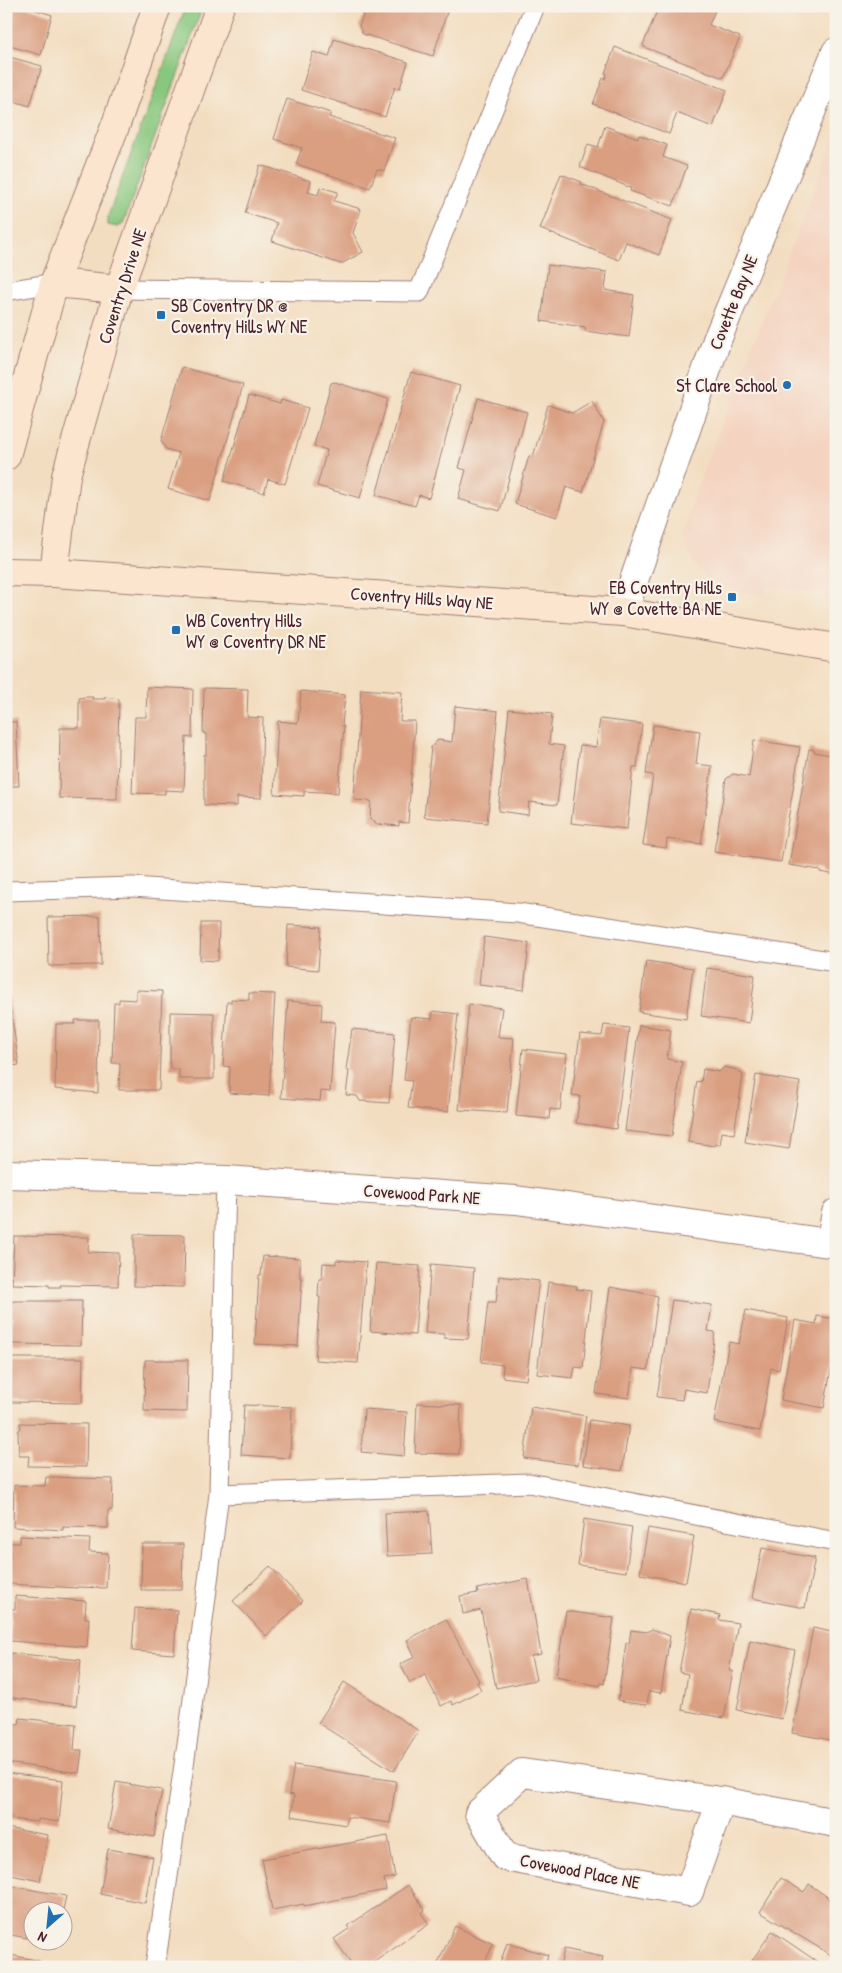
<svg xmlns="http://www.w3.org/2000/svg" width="842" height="1973" font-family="'Patrick Hand',sans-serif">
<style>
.built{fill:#f4d3c0}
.green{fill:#88c77e;stroke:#697354}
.building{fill:#da9f81}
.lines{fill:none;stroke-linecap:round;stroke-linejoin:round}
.lane-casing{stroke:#9e7e76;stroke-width:21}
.street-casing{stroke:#9e7e76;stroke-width:30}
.secondary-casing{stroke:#9e7e76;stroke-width:30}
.lane{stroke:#fff;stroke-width:19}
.street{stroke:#fff;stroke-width:28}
.secondary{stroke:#fce5cf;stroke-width:28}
.poi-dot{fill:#1f6fb2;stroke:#f7f3e8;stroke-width:2}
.labels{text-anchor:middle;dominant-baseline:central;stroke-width:4.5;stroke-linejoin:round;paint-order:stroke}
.street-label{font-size:18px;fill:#4a1f2b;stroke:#f7f3e8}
.poi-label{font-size:18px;fill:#4a1f2b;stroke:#f7f3e8;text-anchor:start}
</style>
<rect width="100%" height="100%" fill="#f7f3e8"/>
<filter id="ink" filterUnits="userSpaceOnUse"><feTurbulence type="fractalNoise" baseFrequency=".02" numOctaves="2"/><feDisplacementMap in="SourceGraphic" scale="10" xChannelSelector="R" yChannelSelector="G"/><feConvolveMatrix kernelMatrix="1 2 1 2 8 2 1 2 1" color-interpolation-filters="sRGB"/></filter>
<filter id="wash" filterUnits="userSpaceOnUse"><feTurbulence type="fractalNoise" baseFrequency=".0096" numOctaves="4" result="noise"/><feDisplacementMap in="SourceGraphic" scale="20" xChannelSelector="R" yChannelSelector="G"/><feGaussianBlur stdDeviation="1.12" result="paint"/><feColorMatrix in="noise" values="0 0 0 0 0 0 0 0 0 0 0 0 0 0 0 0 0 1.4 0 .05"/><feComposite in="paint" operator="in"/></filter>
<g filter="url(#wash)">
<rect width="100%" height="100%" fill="#f3ddc0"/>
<path class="built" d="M 836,134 L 836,605 L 824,603 L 825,594 L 767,585 L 764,595 L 730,590 L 719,585 L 708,579 L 697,568 L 686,549 L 683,537 L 694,495 Z"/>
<path class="green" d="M 186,6 L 203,6 L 124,221 L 122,225 L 117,227 L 108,225 L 108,216 Z"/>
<g id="blocks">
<path class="building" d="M 6,6 L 24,6 L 52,15 L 41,55 L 6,45 Z
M 352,6 L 449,6 L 433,56 L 363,34 L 359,26 L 365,11 Z
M 659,6 L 706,6 L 715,10 L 709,25 L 740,37 L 723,78 L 644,47 L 643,45 Z
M 334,39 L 408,62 L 400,88 L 395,87 L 385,117 L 301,90 L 313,52 L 329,57 Z
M 615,47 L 727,90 L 713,127 L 677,113 L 669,134 L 593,104 L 603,78 L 605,79 L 607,74 L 605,73 Z
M 6,56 L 42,66 L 30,106 L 6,99 Z
M 287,99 L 331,113 L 329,117 L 395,138 L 384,171 L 377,169 L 370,188 L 296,164 L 302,148 L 274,139 Z
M 605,126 L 638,138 L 639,135 L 667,145 L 663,157 L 687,166 L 673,206 L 630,191 L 631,188 L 580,167 L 588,144 L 598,147 Z
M 260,165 L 311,181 L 308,192 L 318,195 L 320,187 L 338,192 L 334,201 L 361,209 L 353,233 L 363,252 L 341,264 L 272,241 L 277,223 L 245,213 Z
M 561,174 L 582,182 L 581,184 L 672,220 L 659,255 L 626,242 L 619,260 L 540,229 Z
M 548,265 L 607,272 L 605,290 L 634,295 L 629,337 L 585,331 L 585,327 L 541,321 Z
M 182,367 L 243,385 L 210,501 L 168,489 L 179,453 L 166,449 L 161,441 Z
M 411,372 L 460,386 L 429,498 L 419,495 L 415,506 L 376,495 Z
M 335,382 L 388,399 L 360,498 L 317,486 L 327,450 L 314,446 L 331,383 Z
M 249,395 L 280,404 L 281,400 L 308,408 L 285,484 L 268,479 L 264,493 L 224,481 Z
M 478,398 L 527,412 L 500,511 L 458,499 L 466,470 L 459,468 Z
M 592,401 L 604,422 L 583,492 L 566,487 L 557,517 L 515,504 L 529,456 L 533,457 L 548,405 L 572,413 Z
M 147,687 L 193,689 L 192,738 L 186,737 L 184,791 L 165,790 L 165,794 L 132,793 L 135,717 L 146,717 Z
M 204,688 L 248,689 L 247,717 L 263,718 L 261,798 L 237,797 L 237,806 L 204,805 L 204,755 L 206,755 L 206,734 L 203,733 Z
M 361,689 L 402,692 L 400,721 L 415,721 L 408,823 L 399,822 L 399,826 L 375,824 L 375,821 L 370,820 L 371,801 L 354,800 Z
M 301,691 L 345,695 L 342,726 L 344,726 L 338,793 L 304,791 L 304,796 L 274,794 L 278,721 L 298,723 Z
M 86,697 L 93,697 L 92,699 L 105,699 L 105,697 L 119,699 L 117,799 L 59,798 L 60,728 L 79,728 L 79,698 Z
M 455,706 L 498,711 L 487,823 L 424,817 L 431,747 L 438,740 L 452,742 Z
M 509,709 L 552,714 L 549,744 L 564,746 L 557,805 L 529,802 L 528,815 L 498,811 Z
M 600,719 L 642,724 L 637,767 L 633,767 L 627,829 L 571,823 L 580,745 L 596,747 Z
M 6,722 L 16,722 L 19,786 L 6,786 Z
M 653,725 L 700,731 L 696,764 L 712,766 L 701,844 L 667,839 L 666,848 L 643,845 L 653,775 L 646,774 Z
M 754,740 L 800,747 L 781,862 L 714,852 L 726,779 L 733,774 L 749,777 Z
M 809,749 L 814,750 L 814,752 L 836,756 L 836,875 L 820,872 L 820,870 L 789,865 Z
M 100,916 L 101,965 L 49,966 L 48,917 Z
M 201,923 L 219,923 L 218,961 L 200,960 Z
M 288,925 L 321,927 L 318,970 L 286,967 Z
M 484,937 L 529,943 L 524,990 L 479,985 Z
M 646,961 L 693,968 L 686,1019 L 639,1012 Z
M 707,968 L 755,975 L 749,1023 L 701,1016 Z
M 136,990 L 162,991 L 159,1090 L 119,1090 L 120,1063 L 112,1063 L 114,1003 L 119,1003 L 119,999 L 136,1000 Z
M 249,993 L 275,994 L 269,1096 L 229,1093 L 230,1067 L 223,1066 L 227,1002 L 231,1002 L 231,999 L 249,1000 Z
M 9,998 L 19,1065 L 6,1067 L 6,999 Z
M 288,1001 L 322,1004 L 321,1021 L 335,1022 L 330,1092 L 321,1091 L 320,1101 L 281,1098 Z
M 469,1004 L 502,1008 L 498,1037 L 514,1038 L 507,1113 L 459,1110 Z
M 433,1011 L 458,1014 L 448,1112 L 408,1108 L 412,1081 L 404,1080 L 411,1017 L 432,1019 Z
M 170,1012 L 214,1013 L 214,1079 L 179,1079 L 179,1069 L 170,1069 Z
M 75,1020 L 99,1020 L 98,1093 L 55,1089 L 56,1024 L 75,1024 Z
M 604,1025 L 629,1028 L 616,1129 L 576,1123 L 580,1096 L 572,1095 L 580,1034 L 602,1036 Z
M 639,1025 L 671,1030 L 667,1059 L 682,1062 L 672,1136 L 625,1131 Z
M 352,1029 L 395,1033 L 389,1103 L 360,1101 L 357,1096 L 346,1095 L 349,1071 L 346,1070 Z
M 523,1049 L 567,1054 L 560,1110 L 550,1109 L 549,1119 L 516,1116 Z
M 724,1067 L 738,1070 L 743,1075 L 734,1134 L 722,1132 L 720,1145 L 715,1144 L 715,1146 L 688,1142 L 697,1081 L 701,1082 L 703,1069 L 719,1072 Z
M 756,1075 L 800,1082 L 789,1149 L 745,1142 Z
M 134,1234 L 185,1235 L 184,1287 L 134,1286 Z
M 14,1236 L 89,1237 L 88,1252 L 119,1253 L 118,1286 L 60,1285 L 61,1287 L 49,1287 L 49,1285 L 12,1284 Z
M 263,1256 L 300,1258 L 300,1278 L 302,1278 L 298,1346 L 255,1344 L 259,1275 L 261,1275 Z
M 336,1260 L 366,1262 L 358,1363 L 315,1360 L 320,1297 L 318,1297 L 319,1279 L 322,1279 L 323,1263 L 336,1264 Z
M 376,1263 L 420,1266 L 415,1335 L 370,1331 Z
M 431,1264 L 474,1268 L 468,1339 L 444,1338 L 444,1334 L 425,1333 Z
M 499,1276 L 539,1281 L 526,1380 L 502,1377 L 503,1365 L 481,1362 L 488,1302 L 496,1302 Z
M 548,1282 L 577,1286 L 576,1289 L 591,1291 L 583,1368 L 575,1367 L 573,1378 L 537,1374 Z
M 610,1287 L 658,1296 L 648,1370 L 633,1368 L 629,1398 L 596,1394 Z
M 672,1300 L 712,1305 L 708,1331 L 715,1332 L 707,1393 L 684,1389 L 682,1400 L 657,1397 Z
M 12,1301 L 82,1301 L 81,1345 L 12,1344 Z
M 746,1310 L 788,1318 L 779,1370 L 771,1368 L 760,1431 L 714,1422 L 729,1342 L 739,1344 Z
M 817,1316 L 836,1319 L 836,1342 L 824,1408 L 781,1400 L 795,1320 L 816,1324 Z
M 11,1358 L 83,1358 L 82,1403 L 11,1402 Z
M 145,1360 L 188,1360 L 187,1412 L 144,1411 Z
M 417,1403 L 461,1405 L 459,1454 L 415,1453 Z
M 244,1405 L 292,1407 L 290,1458 L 241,1455 Z
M 531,1407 L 586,1416 L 578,1465 L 524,1458 Z
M 364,1409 L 407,1412 L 404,1456 L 361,1452 Z
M 590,1420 L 629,1426 L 622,1471 L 583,1465 Z
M 20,1423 L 87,1424 L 86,1467 L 28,1466 L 29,1456 L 19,1456 L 18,1431 L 21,1428 Z
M 46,1477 L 113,1479 L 112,1510 L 108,1510 L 108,1528 L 63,1527 L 63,1530 L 13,1527 L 14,1485 L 45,1486 Z
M 429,1511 L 432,1554 L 387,1556 L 385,1513 Z
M 584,1519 L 632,1527 L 626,1572 L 578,1565 Z
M 648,1528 L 694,1536 L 686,1582 L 640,1574 Z
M 20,1536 L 90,1539 L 89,1552 L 108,1553 L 106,1588 L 77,1587 L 77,1588 L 9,1584 L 10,1543 L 20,1543 Z
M 142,1544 L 183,1544 L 182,1590 L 141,1590 Z
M 762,1548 L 815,1558 L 805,1608 L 752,1598 Z
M 270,1566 L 303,1601 L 266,1636 L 233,1601 Z
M 528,1579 L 541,1654 L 531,1656 L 536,1680 L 496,1688 L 481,1610 L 463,1614 L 460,1596 L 478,1593 L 477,1589 Z
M 15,1596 L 86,1601 L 85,1618 L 89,1618 L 87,1647 L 10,1641 L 11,1609 L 15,1609 Z
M 135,1608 L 177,1610 L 174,1654 L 132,1651 Z
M 691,1609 L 720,1615 L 719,1620 L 738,1623 L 729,1671 L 733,1671 L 724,1718 L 682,1710 L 688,1674 L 679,1672 Z
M 566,1611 L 614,1618 L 604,1684 L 601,1683 L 600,1686 L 556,1677 Z
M 446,1619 L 479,1681 L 477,1682 L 481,1690 L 453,1705 L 451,1701 L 441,1706 L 425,1675 L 410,1683 L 400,1664 L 415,1657 L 407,1640 Z
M 813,1628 L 836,1633 L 836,1741 L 792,1733 Z
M 652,1629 L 670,1636 L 661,1693 L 649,1691 L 647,1705 L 622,1702 L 623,1701 L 618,1700 L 626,1643 L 629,1643 L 631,1630 L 647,1632 Z
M 750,1640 L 795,1650 L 782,1719 L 737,1710 Z
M 11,1653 L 81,1660 L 76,1706 L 6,1697 Z
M 344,1682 L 419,1731 L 394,1771 L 318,1723 Z
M 20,1718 L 76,1724 L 74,1750 L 82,1750 L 79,1773 L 6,1763 L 6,1723 L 19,1724 Z
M 294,1765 L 396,1781 L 390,1823 L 347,1817 L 346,1825 L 291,1816 L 294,1795 L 289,1794 Z
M 6,1773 L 63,1780 L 59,1822 L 38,1819 L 38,1822 L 10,1819 L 11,1816 L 6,1815 Z
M 116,1782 L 162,1790 L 154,1837 L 108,1829 Z
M 6,1828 L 48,1835 L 40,1881 L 6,1874 Z
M 388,1836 L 395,1877 L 384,1879 L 386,1890 L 304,1906 L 304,1904 L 272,1910 L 262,1859 Z
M 108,1849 L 153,1857 L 145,1903 L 100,1894 Z
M 781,1878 L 804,1892 L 809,1884 L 836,1903 L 836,1958 L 760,1912 Z
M 6,1885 L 66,1896 L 63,1910 L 32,1910 L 32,1939 L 6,1934 Z
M 408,1885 L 425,1910 L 421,1913 L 429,1924 L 367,1967 L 354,1967 L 334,1939 L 350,1928 L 348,1926 Z
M 455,1926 L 493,1944 L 483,1967 L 436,1967 Z
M 772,1931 L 825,1967 L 757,1967 L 751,1962 Z
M 507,1943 L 548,1955 L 544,1967 L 499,1967 Z
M 564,1949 L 603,1957 L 601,1967 L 560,1967 Z
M 6,1954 L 40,1961 L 39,1967 L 6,1967 Z"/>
</g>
</g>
<g filter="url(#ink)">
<use href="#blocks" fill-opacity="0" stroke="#9e7e76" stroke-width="1"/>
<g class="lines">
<defs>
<path id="lane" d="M 119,289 L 419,292 L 535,6
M 6,291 L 54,283
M 6,891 L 132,887 L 518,913 L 836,962
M 219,1494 L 529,1483 L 836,1542
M 155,1967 L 190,1723 L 219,1494 L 226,1180"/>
<path id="street" d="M 623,612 L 717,340 L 836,52
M 6,1174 L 226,1180 L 516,1200 L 836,1244
M 830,1243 L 836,1213
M 721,1801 L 689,1892 L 505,1857 L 479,1813 L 522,1773 L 721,1801 L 836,1823"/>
<path id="secondary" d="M 54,283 L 119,289
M 6,456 L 54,283 L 116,124 L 157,6
M 6,572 L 54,573 L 623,612 L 836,648
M 54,573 L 66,476 L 119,289 L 220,6"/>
</defs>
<use href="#lane" class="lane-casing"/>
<use href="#street" class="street-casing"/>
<use href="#secondary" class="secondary-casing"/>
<use href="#lane" class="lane"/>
<use href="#street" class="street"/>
<use href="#secondary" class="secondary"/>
</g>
</g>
<g class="poi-dot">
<rect x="156" y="310" width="10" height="10" rx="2.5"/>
<circle cx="787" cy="385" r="5"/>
<rect x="727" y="592" width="10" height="10" rx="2.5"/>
<rect x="171" y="625" width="10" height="10" rx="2.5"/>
</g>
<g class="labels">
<g class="street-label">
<text transform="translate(122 286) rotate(-72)">Coventry Drive NE</text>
<text transform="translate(733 302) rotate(-68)">Covette Bay NE</text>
<text transform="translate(422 598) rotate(4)">Coventry Hills Way NE</text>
<text transform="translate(422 1194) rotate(4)">Covewood Park NE</text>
<text transform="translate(580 1871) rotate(11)">Covewood Place NE</text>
</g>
<g class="poi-label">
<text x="171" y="305">SB Coventry DR @<tspan x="171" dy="21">Coventry Hills WY NE</tspan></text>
<text x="777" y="385" text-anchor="end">St Clare School</text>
<text x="722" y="587" text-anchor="end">EB Coventry Hills<tspan x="722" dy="21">WY @ Covette BA NE</tspan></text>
<text x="186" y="620">WB Coventry Hills<tspan x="186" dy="21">WY @ Coventry DR NE</tspan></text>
</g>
</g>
<rect width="842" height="1973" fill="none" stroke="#f7f3e8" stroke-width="25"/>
<g transform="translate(48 1926) rotate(207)"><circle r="24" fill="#f7f3e8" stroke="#b29e9c"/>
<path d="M0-4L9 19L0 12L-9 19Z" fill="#1f6fb2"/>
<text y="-8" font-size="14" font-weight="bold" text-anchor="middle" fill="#4a1f2b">N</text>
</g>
</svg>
